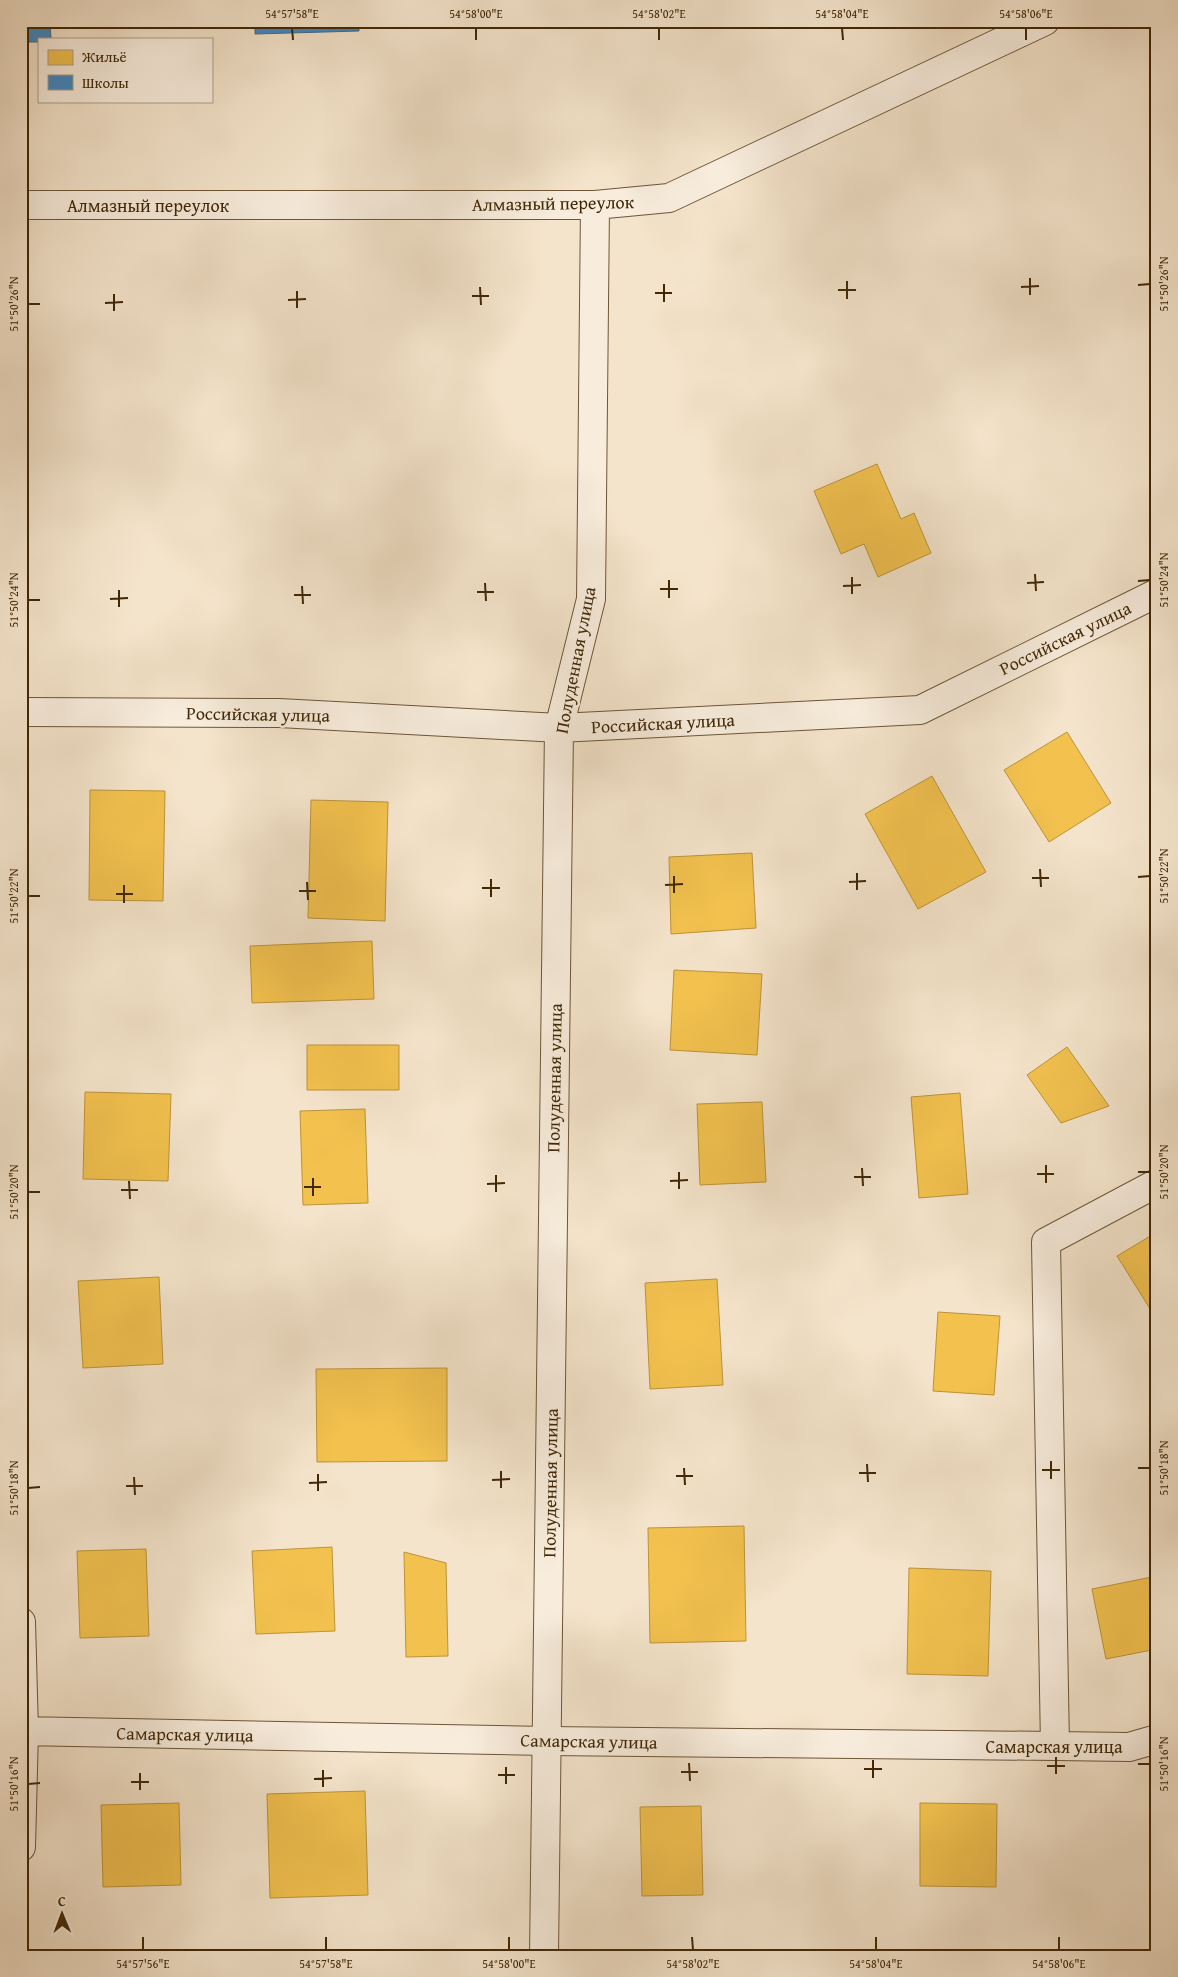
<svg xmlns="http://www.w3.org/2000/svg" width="1178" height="1977" font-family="'Gentium Book Plus',serif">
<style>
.homes{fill:#f2c14e;stroke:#bd9338}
.schools{fill:#3f88c5;stroke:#3f6b8c}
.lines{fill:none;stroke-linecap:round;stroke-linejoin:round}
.minor-casing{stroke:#6d5637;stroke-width:30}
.tertiary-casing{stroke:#6d5637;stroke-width:30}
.minor{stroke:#f8eddd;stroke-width:28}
.tertiary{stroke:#f8eddd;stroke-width:28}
.ticks{fill:none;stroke:#402706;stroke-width:2}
.labels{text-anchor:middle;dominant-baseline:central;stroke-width:5;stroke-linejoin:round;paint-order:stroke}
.street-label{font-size:18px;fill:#402706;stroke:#f8eddd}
.neatline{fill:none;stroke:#402706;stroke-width:2}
.ticks-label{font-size:12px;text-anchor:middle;fill:#402706}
</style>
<rect width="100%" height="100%" fill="#f4e4cb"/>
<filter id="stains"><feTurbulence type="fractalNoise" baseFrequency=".004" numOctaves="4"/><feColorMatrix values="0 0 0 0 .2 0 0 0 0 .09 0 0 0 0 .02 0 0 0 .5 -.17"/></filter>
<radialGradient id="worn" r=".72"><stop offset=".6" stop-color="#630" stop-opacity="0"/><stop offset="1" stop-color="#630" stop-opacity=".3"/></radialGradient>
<path class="homes" d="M 877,464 L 901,519 L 914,513 L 931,553 L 878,577 L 864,544 L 841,554 L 814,491 Z
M 1067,732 L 1111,803 L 1049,842 L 1004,770 Z
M 932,776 L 986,872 L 918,909 L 865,814 Z
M 90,790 L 165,791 L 163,901 L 89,900 Z
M 311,800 L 388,802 L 385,921 L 308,918 Z
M 752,853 L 756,928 L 671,934 L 669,857 Z
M 372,941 L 374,999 L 252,1003 L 250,946 Z
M 674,970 L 762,974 L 757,1055 L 670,1050 Z
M 307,1045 L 399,1045 L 399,1090 L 307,1090 Z
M 1067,1047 L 1109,1106 L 1061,1123 L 1027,1075 Z
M 85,1092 L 171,1094 L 168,1181 L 83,1179 Z
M 960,1093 L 968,1194 L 919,1198 L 911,1097 Z
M 762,1102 L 766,1182 L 700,1185 L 697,1104 Z
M 365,1109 L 368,1203 L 303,1205 L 300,1111 Z
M 1157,1232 L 1157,1320 L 1117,1256 Z
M 159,1277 L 163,1364 L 83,1368 L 78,1281 Z
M 717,1279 L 723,1385 L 650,1389 L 645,1283 Z
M 938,1312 L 1000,1316 L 994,1395 L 933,1391 Z
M 447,1368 L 447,1461 L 317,1462 L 316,1369 Z
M 744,1526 L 746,1641 L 650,1643 L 648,1528 Z
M 332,1547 L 335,1631 L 256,1634 L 252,1551 Z
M 146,1549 L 149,1636 L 80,1638 L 77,1551 Z
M 404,1552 L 446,1563 L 448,1656 L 406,1657 Z
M 909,1568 L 991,1571 L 988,1676 L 907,1674 Z
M 1157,1576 L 1157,1649 L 1106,1659 L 1092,1589 Z
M 365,1791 L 368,1895 L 270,1898 L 267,1794 Z
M 179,1803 L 181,1885 L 103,1887 L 101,1805 Z
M 920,1803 L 997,1804 L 996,1887 L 920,1886 Z
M 701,1806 L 703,1895 L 642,1896 L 640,1807 Z"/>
<path class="schools" d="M 21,21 L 50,21 L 51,39 L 39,39 L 39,42 L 21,42 Z
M 255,21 L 359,21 L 359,31 L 255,34 Z"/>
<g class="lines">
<defs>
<path id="minor" d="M 21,205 L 595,205 L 669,198 L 1045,21
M 21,712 L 279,713 L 559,728 L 591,599 L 595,205
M 21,1622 L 24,1731 L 21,1847
M 21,1731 L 546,1741 L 1055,1746 L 1129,1747 L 1157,1739
M 1055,1746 L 1046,1242 L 1157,1183"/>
<path id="tertiary" d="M 544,1956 L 559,728 L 920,710 L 1157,593"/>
</defs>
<use href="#minor" class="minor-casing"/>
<use href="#tertiary" class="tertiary-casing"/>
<use href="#minor" class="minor"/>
<use href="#tertiary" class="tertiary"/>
</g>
<path class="ticks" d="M 292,28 L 293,40M 476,28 L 476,40M 659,28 L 659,40M 842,28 L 843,40M 1026,28 L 1026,40M 1030,278 L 1030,295M 847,281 L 847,299M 664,284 L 664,302M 1138,285 L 1150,284M 480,287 L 481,305M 1021,287 L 1039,286M 838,290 L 856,290M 297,291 L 297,308M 655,293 L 672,293M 114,294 L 114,311M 472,296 L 489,296M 288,300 L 306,299M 105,303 L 123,302M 28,304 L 40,304M 1035,574 L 1036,591M 852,577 L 852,594M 669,580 L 669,598M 1138,581 L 1150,580M 485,583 L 486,601M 1027,583 L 1044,582M 302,586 L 303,604M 843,586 L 861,585M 660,589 L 678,589M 119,590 L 119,607M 477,592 L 494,592M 294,595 L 311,595M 110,599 L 128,598M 28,600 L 40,600M 1040,869 L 1041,887M 857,873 L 857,890M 674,876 L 674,893M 1138,877 L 1150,876M 1032,878 L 1049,878M 491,879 L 491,897M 307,882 L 308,900M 849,882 L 866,881M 124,885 L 124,903M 665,885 L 683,884M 482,888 L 500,888M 299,891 L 316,891M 116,894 L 133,894M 28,896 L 40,896M 1046,1165 L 1046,1183M 862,1168 L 863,1186M 679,1172 L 679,1189M 1138,1172 L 1150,1172M 1037,1174 L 1054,1174M 496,1175 L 496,1192M 854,1177 L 871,1177M 313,1178 L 313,1196M 129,1181 L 130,1199M 670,1181 L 688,1180M 487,1184 L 505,1183M 304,1187 L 321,1187M 121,1190 L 138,1190M 28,1192 L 40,1192M 1051,1461 L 1051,1479M 867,1464 L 868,1482M 684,1468 L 685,1485M 1138,1468 L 1150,1468M 1042,1470 L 1060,1470M 501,1471 L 501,1488M 859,1473 L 876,1473M 318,1474 L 318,1491M 676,1476 L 693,1476M 134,1477 L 135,1495M 492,1480 L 510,1479M 309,1483 L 327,1482M 126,1486 L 143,1486M 28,1488 L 40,1487M 1056,1757 L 1056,1774M 873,1760 L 873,1778M 689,1763 L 690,1781M 1138,1764 L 1150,1764M 1047,1766 L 1065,1766M 506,1767 L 506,1784M 864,1769 L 882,1769M 323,1770 L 323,1787M 681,1772 L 698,1772M 140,1773 L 140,1790M 498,1775 L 515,1775M 314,1779 L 332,1778M 131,1782 L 149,1782M 28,1784 L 40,1783M 143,1937 L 143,1950M 326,1937 L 326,1950M 509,1937 L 509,1950M 692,1937 L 693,1950M 876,1937 L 876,1950M 1059,1937 L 1059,1950"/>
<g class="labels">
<g class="street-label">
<text transform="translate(553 203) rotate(-1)">Алмазный переулок</text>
<text x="148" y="205">Алмазный переулок</text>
<text transform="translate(1065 638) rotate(-26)">Российская улица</text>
<text transform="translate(575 660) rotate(-79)">Полуденная улица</text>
<text transform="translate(258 714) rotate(1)">Российская улица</text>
<text transform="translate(663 723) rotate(-3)">Российская улица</text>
<text transform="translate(554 1078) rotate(-89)">Полуденная улица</text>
<text transform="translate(550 1483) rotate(-89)">Полуденная улица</text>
<text transform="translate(185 1734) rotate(1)">Самарская улица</text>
<text transform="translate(589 1741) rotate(1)">Самарская улица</text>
<text x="1054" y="1746">Самарская улица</text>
</g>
</g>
<rect width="1178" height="1977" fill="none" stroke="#f4e4cb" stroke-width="55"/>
<rect x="38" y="38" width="175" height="65" fill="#f8eddd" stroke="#ae9e87"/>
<rect x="48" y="50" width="25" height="15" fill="#f2c14e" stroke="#ae9e87"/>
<text x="82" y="62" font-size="15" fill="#402706">Жильё</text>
<rect x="48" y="75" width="25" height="15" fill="#3f88c5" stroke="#ae9e87"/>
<text x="82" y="88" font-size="15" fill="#402706">Школы</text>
<g transform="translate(62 1914) rotate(359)" stroke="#f8eddd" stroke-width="4" paint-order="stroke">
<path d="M0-4L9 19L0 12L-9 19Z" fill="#402706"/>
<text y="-8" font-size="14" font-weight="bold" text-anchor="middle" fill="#402706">С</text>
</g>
<rect x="28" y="28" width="1122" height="1922" class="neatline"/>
<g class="ticks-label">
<text x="292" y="18">54°57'58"E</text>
<text x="476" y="18">54°58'00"E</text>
<text x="659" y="18">54°58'02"E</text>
<text x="842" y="18">54°58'04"E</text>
<text x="1026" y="18">54°58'06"E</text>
<text transform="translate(1164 284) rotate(-90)" y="4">51°50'26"N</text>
<text transform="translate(14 304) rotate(-90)" y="4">51°50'26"N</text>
<text transform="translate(1164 580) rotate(-90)" y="4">51°50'24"N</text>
<text transform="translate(14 600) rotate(-90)" y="4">51°50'24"N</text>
<text transform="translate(1164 876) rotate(-90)" y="4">51°50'22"N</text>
<text transform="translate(14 896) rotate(-90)" y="4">51°50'22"N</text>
<text transform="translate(1164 1172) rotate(-90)" y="4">51°50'20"N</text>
<text transform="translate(14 1192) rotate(-90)" y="4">51°50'20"N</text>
<text transform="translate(1164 1468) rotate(-90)" y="4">51°50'18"N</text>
<text transform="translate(14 1488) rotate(-90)" y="4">51°50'18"N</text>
<text transform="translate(1164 1764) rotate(-90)" y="4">51°50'16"N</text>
<text transform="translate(14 1784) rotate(-90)" y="4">51°50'16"N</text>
<text x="143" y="1968">54°57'56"E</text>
<text x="326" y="1968">54°57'58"E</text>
<text x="509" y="1968">54°58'00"E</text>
<text x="693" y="1968">54°58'02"E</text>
<text x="876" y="1968">54°58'04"E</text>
<text x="1059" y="1968">54°58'06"E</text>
</g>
<rect width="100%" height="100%" filter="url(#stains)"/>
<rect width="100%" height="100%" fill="url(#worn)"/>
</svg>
